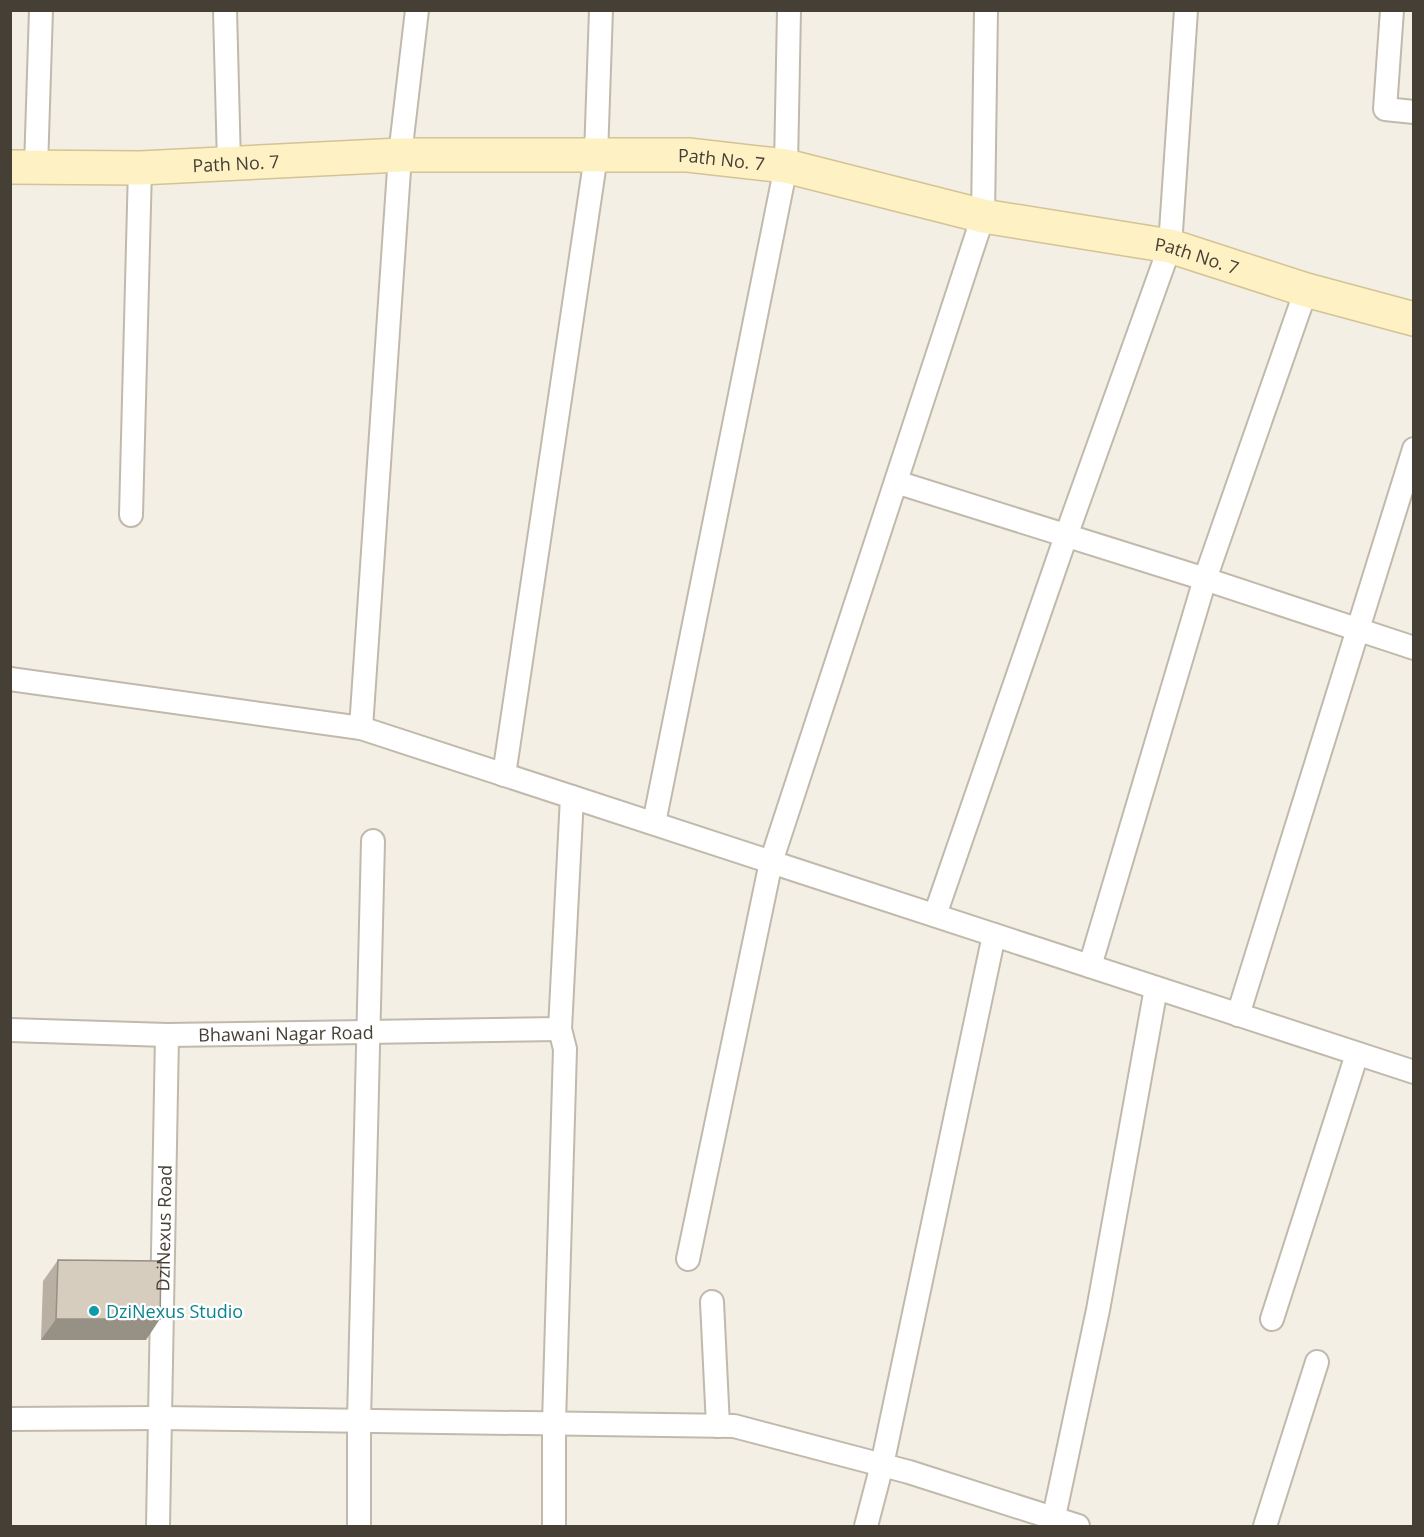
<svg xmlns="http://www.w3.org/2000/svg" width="1424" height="1537" font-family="'Open Sans',sans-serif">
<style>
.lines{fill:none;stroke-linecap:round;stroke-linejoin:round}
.street-casing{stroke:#c1b9ab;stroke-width:26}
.secondary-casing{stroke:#d3c395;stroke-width:36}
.street{stroke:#fff;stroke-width:22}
.secondary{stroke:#fef1c4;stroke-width:33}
.wall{fill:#b9b0a3}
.shaded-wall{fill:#969085}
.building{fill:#d7cdbe;stroke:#969085;stroke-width:1.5}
.culture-dot{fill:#0f9aa8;stroke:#fff;stroke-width:2}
.labels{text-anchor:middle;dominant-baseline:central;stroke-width:4.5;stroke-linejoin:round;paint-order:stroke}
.street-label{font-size:18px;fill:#453f35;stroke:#fff}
.culture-label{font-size:18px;fill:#0d838f;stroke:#fff;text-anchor:start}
</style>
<rect width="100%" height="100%" fill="#f3efe5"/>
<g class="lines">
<defs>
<g id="street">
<path d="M 225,10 L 229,164"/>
<path d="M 1392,10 L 1385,109 L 1414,112"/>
<path d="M 36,168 L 41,10"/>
<path d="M 896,482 L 1205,579 L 1414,648"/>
<path d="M 131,515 L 140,168"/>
<path d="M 10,679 L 361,728 L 1414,1072"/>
<path d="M 361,728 L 400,155 L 417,10"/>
<path d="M 504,775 L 596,156 L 601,10"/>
<path d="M 654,823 L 786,166 L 789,10"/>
<path d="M 935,915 L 1066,536 L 1170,246 L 1186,10"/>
<path d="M 1090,966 L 1205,579 L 1306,290"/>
<path d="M 1238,1015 L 1414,449"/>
<path id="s1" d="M 10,1030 L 167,1035 L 560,1029"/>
<path d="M 688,1259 L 771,862 L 983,216 L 986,10"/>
<path d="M 712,1302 L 718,1426"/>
<path d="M 1272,1319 L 1357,1054"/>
<path d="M 10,1419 L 159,1418 L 734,1426 L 909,1472 L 1078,1526"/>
<path id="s2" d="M 158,1526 L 167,1035"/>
<path d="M 359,1526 L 359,1420 L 373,841"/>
<path d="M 554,1526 L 554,1423 L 565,1049 L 560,1029 L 572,797"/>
<path d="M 866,1526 L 882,1465 L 994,935"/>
<path d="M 1052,1526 L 1098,1310 L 1156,988"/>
<path d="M 1265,1526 L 1317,1362"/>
</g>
<g id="secondary">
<path id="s3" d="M 10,167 L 140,168 L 400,155 L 688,155 L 786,166 L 983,216 L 1170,246 L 1306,290 L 1414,319"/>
</g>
</defs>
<use href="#street" class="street-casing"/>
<use href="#secondary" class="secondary-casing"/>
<use href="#street" class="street"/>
<use href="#secondary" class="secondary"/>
</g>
<path class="wall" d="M 58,1260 L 146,1340 L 41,1340 L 43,1281 Z"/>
<path class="shaded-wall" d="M 56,1319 L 160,1319 L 146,1340 L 41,1340 Z"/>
<path class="building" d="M 58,1260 L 161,1261 L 160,1319 L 56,1319 Z"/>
<circle class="culture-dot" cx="94" cy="1311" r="6"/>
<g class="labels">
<g class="street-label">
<text stroke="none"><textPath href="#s3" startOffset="712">Path No. 7</textPath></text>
<text stroke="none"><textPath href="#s3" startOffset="226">Path No. 7</textPath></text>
<text stroke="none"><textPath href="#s3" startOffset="1198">Path No. 7</textPath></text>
<text stroke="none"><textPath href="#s1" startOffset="276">Bhawani Nagar Road</textPath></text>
<text stroke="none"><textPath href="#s2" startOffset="298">DziNexus Road</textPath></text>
</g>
<g class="culture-label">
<text x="106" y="1311">DziNexus Studio</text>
</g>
</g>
<rect width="1424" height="1537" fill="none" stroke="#453f35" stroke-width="24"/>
</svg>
